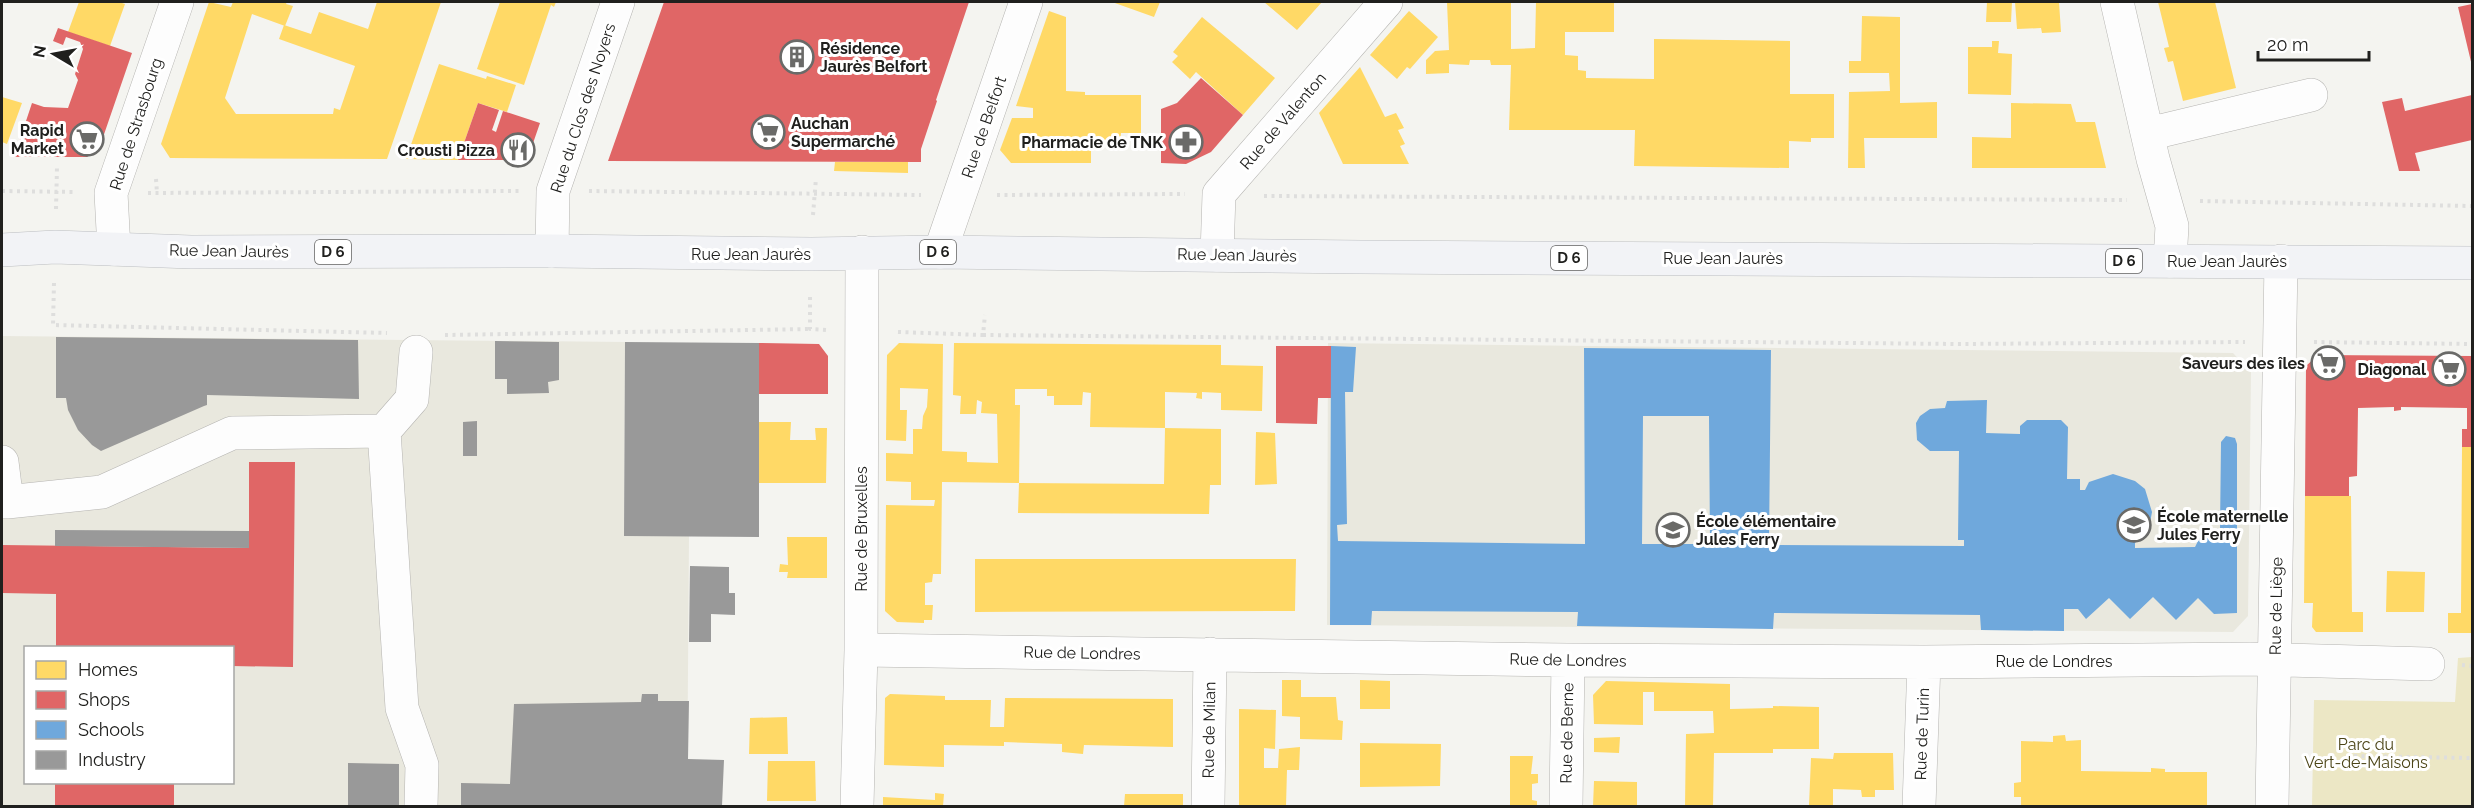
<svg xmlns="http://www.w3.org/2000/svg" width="2474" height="808" font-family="Raleway,sans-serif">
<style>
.built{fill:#e9e8de;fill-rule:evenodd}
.green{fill:#ece7c5}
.homes{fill:#ffd966}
.shops{fill:#e06666}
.schools{fill:#6fa8dc;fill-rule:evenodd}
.industry{fill:#999}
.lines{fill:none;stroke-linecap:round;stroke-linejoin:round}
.minor-casing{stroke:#b5b4b1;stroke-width:34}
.major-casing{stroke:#bcbec1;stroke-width:34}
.path{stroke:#dededd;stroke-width:4;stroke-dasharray:3 4.5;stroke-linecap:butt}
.minor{stroke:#fdfdfd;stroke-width:33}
.major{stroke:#f2f3f6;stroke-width:33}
.labels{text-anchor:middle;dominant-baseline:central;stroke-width:6;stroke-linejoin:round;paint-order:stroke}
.shield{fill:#fff;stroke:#636362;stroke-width:1.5}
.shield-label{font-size:15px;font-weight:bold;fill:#20201e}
.poi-label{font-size:16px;font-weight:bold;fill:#20201e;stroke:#fff;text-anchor:end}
.street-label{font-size:16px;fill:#20201e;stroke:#fff}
.park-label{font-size:16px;fill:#4c4517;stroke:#fff}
</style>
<rect width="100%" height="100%" fill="#f4f4f0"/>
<path class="built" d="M 2,336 L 625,342 L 624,536 L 689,536 L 687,806 L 2,806 ZM 26,648 L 232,648 L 232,782 L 26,782 Z
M 1328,343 L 2233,353 L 2251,372 L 2248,616 L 2233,632 L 1327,625 Z"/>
<path class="green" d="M 2472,657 L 2472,806 L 2312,806 L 2314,700 L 2455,702 L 2458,658 Z"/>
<path class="homes" d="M 79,2 L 119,2 L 125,4 L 110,46 L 68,32 Z
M 209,2 L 231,7 L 233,2 L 287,2 L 286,4 L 293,6 L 285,26 L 252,14 L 225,98 L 236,114 L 333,114 L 334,108 L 340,110 L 355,66 L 279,39 L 284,25 L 311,34 L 319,12 L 368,29 L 377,2 L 441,2 L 387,159 L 170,158 L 161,144 Z
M 500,2 L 556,2 L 554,7 L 551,5 L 524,85 L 477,69 Z
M 1112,2 L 1160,2 L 1154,17 Z
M 1264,2 L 1322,2 L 1297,30 Z
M 1447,2 L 1511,2 L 1511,49 L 1535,48 L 1536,2 L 1614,2 L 1614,32 L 1565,32 L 1565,55 L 1578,56 L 1578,70 L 1586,71 L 1586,78 L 1654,79 L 1654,39 L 1790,41 L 1790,94 L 1834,94 L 1834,138 L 1811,138 L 1811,142 L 1789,141 L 1789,168 L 1634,166 L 1635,130 L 1509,130 L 1511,65 L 1491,65 L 1490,60 L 1470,60 L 1469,65 L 1449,64 L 1449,73 L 1426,74 L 1426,60 L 1435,51 L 1449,50 Z
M 1987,2 L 2012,2 L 2011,22 L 1986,22 Z
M 2015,2 L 2059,2 L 2061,32 L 2042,33 L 2041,28 L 2017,29 Z
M 2158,2 L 2215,2 L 2236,88 L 2183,101 L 2173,61 L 2168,62 L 2164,48 L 2169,47 Z
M 1049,11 L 1066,17 L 1066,91 L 1085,92 L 1085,95 L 1141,95 L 1141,133 L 1121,133 L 1120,142 L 1091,142 L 1091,163 L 1011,163 L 1000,150 L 1012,118 L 1033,118 L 1033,108 L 1016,106 Z
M 1409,11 L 1438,37 L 1410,69 L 1407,67 L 1397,79 L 1370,55 Z
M 1862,16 L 1900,17 L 1900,103 L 1937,102 L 1937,138 L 1864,138 L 1865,168 L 1848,168 L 1849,92 L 1890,91 L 1889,73 L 1849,73 L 1849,61 L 1861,61 Z
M 1202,17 L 1275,78 L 1243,115 L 1196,72 L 1190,79 L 1172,62 L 1178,56 L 1173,52 Z
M 1992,41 L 1999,41 L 1998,53 L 2012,54 L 2011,95 L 1968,94 L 1968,47 L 1992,47 Z
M 439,64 L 486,79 L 487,76 L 516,85 L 507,112 L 478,103 L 458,160 L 406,159 Z
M 1360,67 L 1385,117 L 1396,113 L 1404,128 L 1398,130 L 1405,144 L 1400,146 L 1409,164 L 1343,164 L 1319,113 Z
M 2,97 L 22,103 L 7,144 L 2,142 Z
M 2011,103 L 2071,104 L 2076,122 L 2095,122 L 2106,168 L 1972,168 L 1972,137 L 2011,138 Z
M 835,162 L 908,162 L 908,173 L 834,171 Z
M 899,343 L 943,344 L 942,451 L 967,452 L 967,462 L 998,463 L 997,414 L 981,413 L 982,402 L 977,400 L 976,414 L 960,414 L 961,396 L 953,395 L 954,343 L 1221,345 L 1221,365 L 1263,366 L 1262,411 L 1221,410 L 1221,393 L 1202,392 L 1202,399 L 1196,398 L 1197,393 L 1165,392 L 1165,428 L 1090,427 L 1091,393 L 1083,392 L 1082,405 L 1054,405 L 1054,396 L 1047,396 L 1047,389 L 1015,389 L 1015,405 L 1020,405 L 1019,483 L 942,482 L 941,574 L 933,574 L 932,582 L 925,583 L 925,605 L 933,605 L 932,620 L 924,620 L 924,623 L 897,622 L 885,611 L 886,505 L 934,506 L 935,500 L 911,500 L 911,482 L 886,481 L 886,453 L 913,454 L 913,429 L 922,429 L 923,416 L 927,407 L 928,389 L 900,388 L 900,410 L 907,410 L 906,441 L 886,440 L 887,355 Z
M 759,422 L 791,422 L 790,440 L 816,440 L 815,428 L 827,428 L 826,483 L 759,483 Z
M 1165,428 L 1221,429 L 1221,485 L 1210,485 L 1209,514 L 1018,513 L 1019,483 L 1164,484 Z
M 1256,432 L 1275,433 L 1277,484 L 1255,485 Z
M 2462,447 L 2472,447 L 2472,633 L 2448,633 L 2448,613 L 2461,613 Z
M 2305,496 L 2351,496 L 2352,612 L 2363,612 L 2363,632 L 2316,632 L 2312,627 L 2313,603 L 2304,603 Z
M 787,537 L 827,537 L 827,578 L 787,578 L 788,572 L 779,572 L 780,564 L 788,565 Z
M 975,559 L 1296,559 L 1295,611 L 975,612 Z
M 2387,571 L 2425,572 L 2424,612 L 2386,612 Z
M 1282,680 L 1301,680 L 1301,697 L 1336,697 L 1338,720 L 1343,721 L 1342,740 L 1300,739 L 1300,717 L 1282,716 Z
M 1360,680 L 1390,681 L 1390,709 L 1360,709 Z
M 1606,681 L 1730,684 L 1730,709 L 1773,708 L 1773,706 L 1819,707 L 1819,749 L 1773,749 L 1773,753 L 1714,753 L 1713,806 L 1685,806 L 1686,734 L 1714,733 L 1713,711 L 1654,711 L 1654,692 L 1643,692 L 1643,725 L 1594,724 L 1593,695 Z
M 890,694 L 945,696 L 945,700 L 991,700 L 990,727 L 1004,727 L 1005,698 L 1173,699 L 1173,747 L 1084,745 L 1083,754 L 1062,752 L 1062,744 L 1004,742 L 1004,746 L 944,745 L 944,767 L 884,765 L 885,698 Z
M 1239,709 L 1276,710 L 1275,749 L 1264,748 L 1264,768 L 1278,768 L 1279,749 L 1300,747 L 1299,770 L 1287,770 L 1286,806 L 1239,806 Z
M 787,717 L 788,754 L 749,754 L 750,718 Z
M 2065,735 L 2066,741 L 2081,740 L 2081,771 L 2151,772 L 2151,768 L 2165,769 L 2165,772 L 2207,772 L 2207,806 L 2021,806 L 2021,797 L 2014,797 L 2014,783 L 2021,782 L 2021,741 L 2053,742 L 2053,736 Z
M 1620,737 L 1619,753 L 1594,752 L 1594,738 Z
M 1360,743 L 1441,744 L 1440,786 L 1360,787 Z
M 1834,753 L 1893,753 L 1894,790 L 1875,790 L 1875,797 L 1862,797 L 1861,790 L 1833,789 L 1833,806 L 1809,806 L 1811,758 L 1833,759 Z
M 1510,756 L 1533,756 L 1531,774 L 1538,774 L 1538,783 L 1532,784 L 1532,800 L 1537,801 L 1537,806 L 1510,806 Z
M 768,761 L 815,761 L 816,801 L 767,801 Z
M 1594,781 L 1637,782 L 1637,806 L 1593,806 Z
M 935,793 L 944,794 L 943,806 L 883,806 L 883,797 L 935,800 Z
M 1125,794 L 1183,794 L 1183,806 L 1124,806 Z"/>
<path class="shops" d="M 664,2 L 969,2 L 936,100 L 937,101 L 921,149 L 921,162 L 608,161 Z
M 2472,4 L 2472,66 L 2458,7 Z
M 58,28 L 132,53 L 100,146 L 87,157 L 14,157 L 32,103 L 44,107 L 68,108 L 78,80 L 75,74 L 83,49 L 80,42 L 66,37 L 63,45 L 53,41 Z
M 1201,78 L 1243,115 L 1211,152 L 1186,164 L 1161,163 L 1161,109 L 1177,103 Z
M 2472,95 L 2472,140 L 2415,153 L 2420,171 L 2399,171 L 2382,102 L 2402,98 L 2405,111 Z
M 478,103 L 499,110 L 492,130 L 496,132 L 503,111 L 540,123 L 531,149 L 519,160 L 458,160 Z
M 759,343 L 819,344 L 828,356 L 828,394 L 759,394 Z
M 1276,346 L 1331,346 L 1332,398 L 1318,398 L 1317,424 L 1276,423 Z
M 2318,355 L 2472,356 L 2472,447 L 2462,447 L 2462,429 L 2467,429 L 2467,408 L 2401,407 L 2401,410 L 2394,411 L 2394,407 L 2358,408 L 2357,476 L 2349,477 L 2349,496 L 2305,496 L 2306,366 Z
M 249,462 L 295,462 L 293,667 L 232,666 L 232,648 L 56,648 L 56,594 L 2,593 L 2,545 L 249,548 Z
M 55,782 L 174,782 L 174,806 L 55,806 Z"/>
<path class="schools" d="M 1331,346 L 1356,347 L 1353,392 L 1345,392 L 1347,524 L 1337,525 L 1338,541 L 1585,544 L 1584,348 L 1771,350 L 1769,545 L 1964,546 L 1964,540 L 1958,540 L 1959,451 L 1930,451 L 1917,440 L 1916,423 L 1920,416 L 1930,409 L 1945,408 L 1947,401 L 1987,400 L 1986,433 L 2020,434 L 2020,426 L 2027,420 L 2061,420 L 2068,427 L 2067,479 L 2080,479 L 2080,490 L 2085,490 L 2089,482 L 2113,474 L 2135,481 L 2145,489 L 2152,512 L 2149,528 L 2135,543 L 2135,548 L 2195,547 L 2201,535 L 2207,531 L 2220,530 L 2221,442 L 2226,436 L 2235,438 L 2237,444 L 2237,613 L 2214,614 L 2198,598 L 2176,620 L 2153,597 L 2130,619 L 2109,598 L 2086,619 L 2078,609 L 2064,609 L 2064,631 L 1981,630 L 1980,615 L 1774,613 L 1773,629 L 1577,626 L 1578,612 L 1372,611 L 1371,625 L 1330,625 ZM 1643,416 L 1709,416 L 1710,544 L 1642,544 Z"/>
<path class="industry" d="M 56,337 L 358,340 L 359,399 L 207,395 L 207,405 L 204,406 L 101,451 L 92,445 L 78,430 L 68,410 L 66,398 L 56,398 Z
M 495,341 L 559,342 L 559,380 L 548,382 L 549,393 L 507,394 L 507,379 L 495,379 Z
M 625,342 L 759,343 L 759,537 L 624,536 Z
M 477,421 L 477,456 L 463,456 L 463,422 Z
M 55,530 L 249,531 L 249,548 L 55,546 Z
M 690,566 L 729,567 L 729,593 L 735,593 L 735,615 L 711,614 L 711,642 L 689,642 Z
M 642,694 L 658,694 L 658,701 L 689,701 L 688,759 L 724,760 L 722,806 L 461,806 L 461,783 L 510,784 L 514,704 L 641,702 Z
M 348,763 L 399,764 L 399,806 L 348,806 Z"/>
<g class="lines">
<defs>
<path id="minor" d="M 2117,2 L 2153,159 L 2172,226 L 2170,261
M 2148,134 L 2311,95
M 114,249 L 111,193 L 177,2
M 552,251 L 553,191 L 618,2
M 940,252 L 1026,2
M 1217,255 L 1219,194 L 1386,2
M 384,431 L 402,708 L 422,765 L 421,806
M 2,462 L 7,502 L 102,492 L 232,433 L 384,431 L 412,399 L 416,352
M 861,650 L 1568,660 L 1924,662 L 2250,659 L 2428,664
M 857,806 L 861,650 L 862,252
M 1208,806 L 1210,654
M 1566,806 L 1568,660
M 1919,806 L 1924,662
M 2272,806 L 2281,261"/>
<path id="major" d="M 2,250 L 55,247 L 191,252 L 552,251 L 812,254 L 940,252 L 1361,257 L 2472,263"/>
</defs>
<use href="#minor" class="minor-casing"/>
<use href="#major" class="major-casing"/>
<path class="path" d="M 156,179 L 157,193
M 2,191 L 75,192
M 589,191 L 921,195
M 148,193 L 519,191
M 997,195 L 1185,194
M 1264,196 L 2127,200
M 2200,201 L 2472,206
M 56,209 L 57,167
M 813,215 L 816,178
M 54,283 L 53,325 L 387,333
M 810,297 L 810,329 L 828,330
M 898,332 L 983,335 L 985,315
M 445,335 L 810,329
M 983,335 L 1959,344 L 2245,342
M 2314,342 L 2472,344
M 2462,665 L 2472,666
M 2354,756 L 2472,758"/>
<use href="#minor" class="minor"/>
<use href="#major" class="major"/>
</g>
<defs>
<symbol id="building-ring" viewBox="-11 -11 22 22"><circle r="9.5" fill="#fff" stroke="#6a6a68" stroke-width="1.5"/><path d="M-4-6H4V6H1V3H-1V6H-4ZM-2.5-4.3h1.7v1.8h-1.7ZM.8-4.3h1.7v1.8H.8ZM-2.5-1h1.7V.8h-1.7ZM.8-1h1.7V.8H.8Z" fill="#6a6a68"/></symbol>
<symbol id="supermarket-ring" viewBox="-11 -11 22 22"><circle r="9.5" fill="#fff" stroke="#6a6a68" stroke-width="1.5"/><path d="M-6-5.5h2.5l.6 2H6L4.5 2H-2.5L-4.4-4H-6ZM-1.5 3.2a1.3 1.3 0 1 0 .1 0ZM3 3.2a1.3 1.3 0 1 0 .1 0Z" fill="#6a6a68"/></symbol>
<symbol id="pharmacy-ring" viewBox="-11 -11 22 22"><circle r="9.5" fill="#fff" stroke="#6a6a68" stroke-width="1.5"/><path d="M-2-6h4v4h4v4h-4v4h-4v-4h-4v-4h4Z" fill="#6a6a68"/></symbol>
<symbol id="restaurant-ring" viewBox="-11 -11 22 22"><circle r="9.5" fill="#fff" stroke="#6a6a68" stroke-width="1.5"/><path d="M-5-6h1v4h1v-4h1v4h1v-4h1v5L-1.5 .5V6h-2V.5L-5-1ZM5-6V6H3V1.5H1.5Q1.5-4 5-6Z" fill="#6a6a68"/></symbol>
<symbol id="school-ring" viewBox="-11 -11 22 22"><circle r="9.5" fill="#fff" stroke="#6a6a68" stroke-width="1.5"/><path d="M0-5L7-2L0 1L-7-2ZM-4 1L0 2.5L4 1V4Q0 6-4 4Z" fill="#6a6a68"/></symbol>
</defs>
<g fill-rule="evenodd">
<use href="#building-ring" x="778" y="38" width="38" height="38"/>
<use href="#supermarket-ring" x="749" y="113" width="38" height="38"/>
<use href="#supermarket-ring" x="68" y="120" width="38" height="38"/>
<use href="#pharmacy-ring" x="1167" y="123" width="38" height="38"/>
<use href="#restaurant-ring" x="499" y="131" width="38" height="38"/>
<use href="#supermarket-ring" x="2309" y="344" width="38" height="38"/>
<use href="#supermarket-ring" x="2430" y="350" width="38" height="38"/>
<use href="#school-ring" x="2115" y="506" width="38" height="38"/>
<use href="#school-ring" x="1654" y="511" width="38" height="38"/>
</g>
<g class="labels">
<g class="shield">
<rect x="315" y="240" width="36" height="24" rx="4.5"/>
<rect x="920" y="240" width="36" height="24" rx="4.5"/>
<rect x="1551" y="246" width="36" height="24" rx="4.5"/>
<rect x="2106" y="249" width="36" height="24" rx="4.5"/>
</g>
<g class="shield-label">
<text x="333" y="252">D 6</text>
<text x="938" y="252">D 6</text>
<text x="1569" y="258">D 6</text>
<text x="2124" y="261">D 6</text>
</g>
<g class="poi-label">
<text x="820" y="48" text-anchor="start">Résidence<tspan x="820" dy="18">Jaurès Belfort</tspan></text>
<text x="791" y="123" text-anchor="start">Auchan<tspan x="791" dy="18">Supermarché</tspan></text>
<text x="64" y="130">Rapid<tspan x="64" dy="18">Market</tspan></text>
<text x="1163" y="142">Pharmacie de TNK</text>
<text x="495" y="150">Crousti Pizza</text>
<text x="2305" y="363">Saveurs des îles</text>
<text x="2426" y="369">Diagonal</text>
<text x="2157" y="516" text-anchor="start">École maternelle<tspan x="2157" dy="18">Jules Ferry</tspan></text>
<text x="1696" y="521" text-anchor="start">École élémentaire<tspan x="1696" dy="18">Jules Ferry</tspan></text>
</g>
<g class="street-label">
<text transform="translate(583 108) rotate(-72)">Rue du Clos des Noyers</text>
<text transform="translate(1283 121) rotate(-49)">Rue de Valenton</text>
<text transform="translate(136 124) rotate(-72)">Rue de Strasbourg</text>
<text transform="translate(984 127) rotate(-71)">Rue de Belfort</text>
<text transform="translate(229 251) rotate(1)">Rue Jean Jaurès</text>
<text x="751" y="254">Rue Jean Jaurès</text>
<text transform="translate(1237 255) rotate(1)">Rue Jean Jaurès</text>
<text x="1723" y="258">Rue Jean Jaurès</text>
<text x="2227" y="261">Rue Jean Jaurès</text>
<text transform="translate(861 529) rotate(-90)">Rue de Bruxelles</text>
<text transform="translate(2276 606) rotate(-89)">Rue de Liège</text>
<text transform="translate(1082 653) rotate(1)">Rue de Londres</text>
<text transform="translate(1568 660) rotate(1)">Rue de Londres</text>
<text x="2054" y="661">Rue de Londres</text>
<text transform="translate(1209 730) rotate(-89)">Rue de Milan</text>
<text transform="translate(1567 733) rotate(-89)">Rue de Berne</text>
<text transform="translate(1922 734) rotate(-88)">Rue de Turin</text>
</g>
<g class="park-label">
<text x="2366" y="744">Parc du<tspan x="2366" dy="18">Vert-de-Maisons</tspan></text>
</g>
</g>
<rect width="2474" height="808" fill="none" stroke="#20201e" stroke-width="6"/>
<rect x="24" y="646" width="210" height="138" fill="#ffffff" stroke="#a6a6a5" stroke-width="1.5"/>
<rect x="36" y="661" width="30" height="18" fill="#ffd966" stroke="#a6a6a5" stroke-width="1.5"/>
<text x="78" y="676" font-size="18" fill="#20201e">Homes</text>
<rect x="36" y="691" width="30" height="18" fill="#e06666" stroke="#a6a6a5" stroke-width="1.5"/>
<text x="78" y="706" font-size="18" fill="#20201e">Shops</text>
<rect x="36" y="721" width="30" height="18" fill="#6fa8dc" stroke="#a6a6a5" stroke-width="1.5"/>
<text x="78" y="736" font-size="18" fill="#20201e">Schools</text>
<rect x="36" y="751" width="30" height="18" fill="#999999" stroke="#a6a6a5" stroke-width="1.5"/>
<text x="78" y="766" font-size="18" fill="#20201e">Industry</text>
<g transform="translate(54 54) rotate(280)" stroke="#ffffff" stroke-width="4.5" paint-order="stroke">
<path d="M0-4.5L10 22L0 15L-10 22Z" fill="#20201e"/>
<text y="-9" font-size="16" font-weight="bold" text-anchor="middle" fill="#20201e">N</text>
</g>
<path d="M2258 51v9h111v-9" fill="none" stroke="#20201e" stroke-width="3"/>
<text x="2267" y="51" font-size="18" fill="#20201e" stroke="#ffffff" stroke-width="4.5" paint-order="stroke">20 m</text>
</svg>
